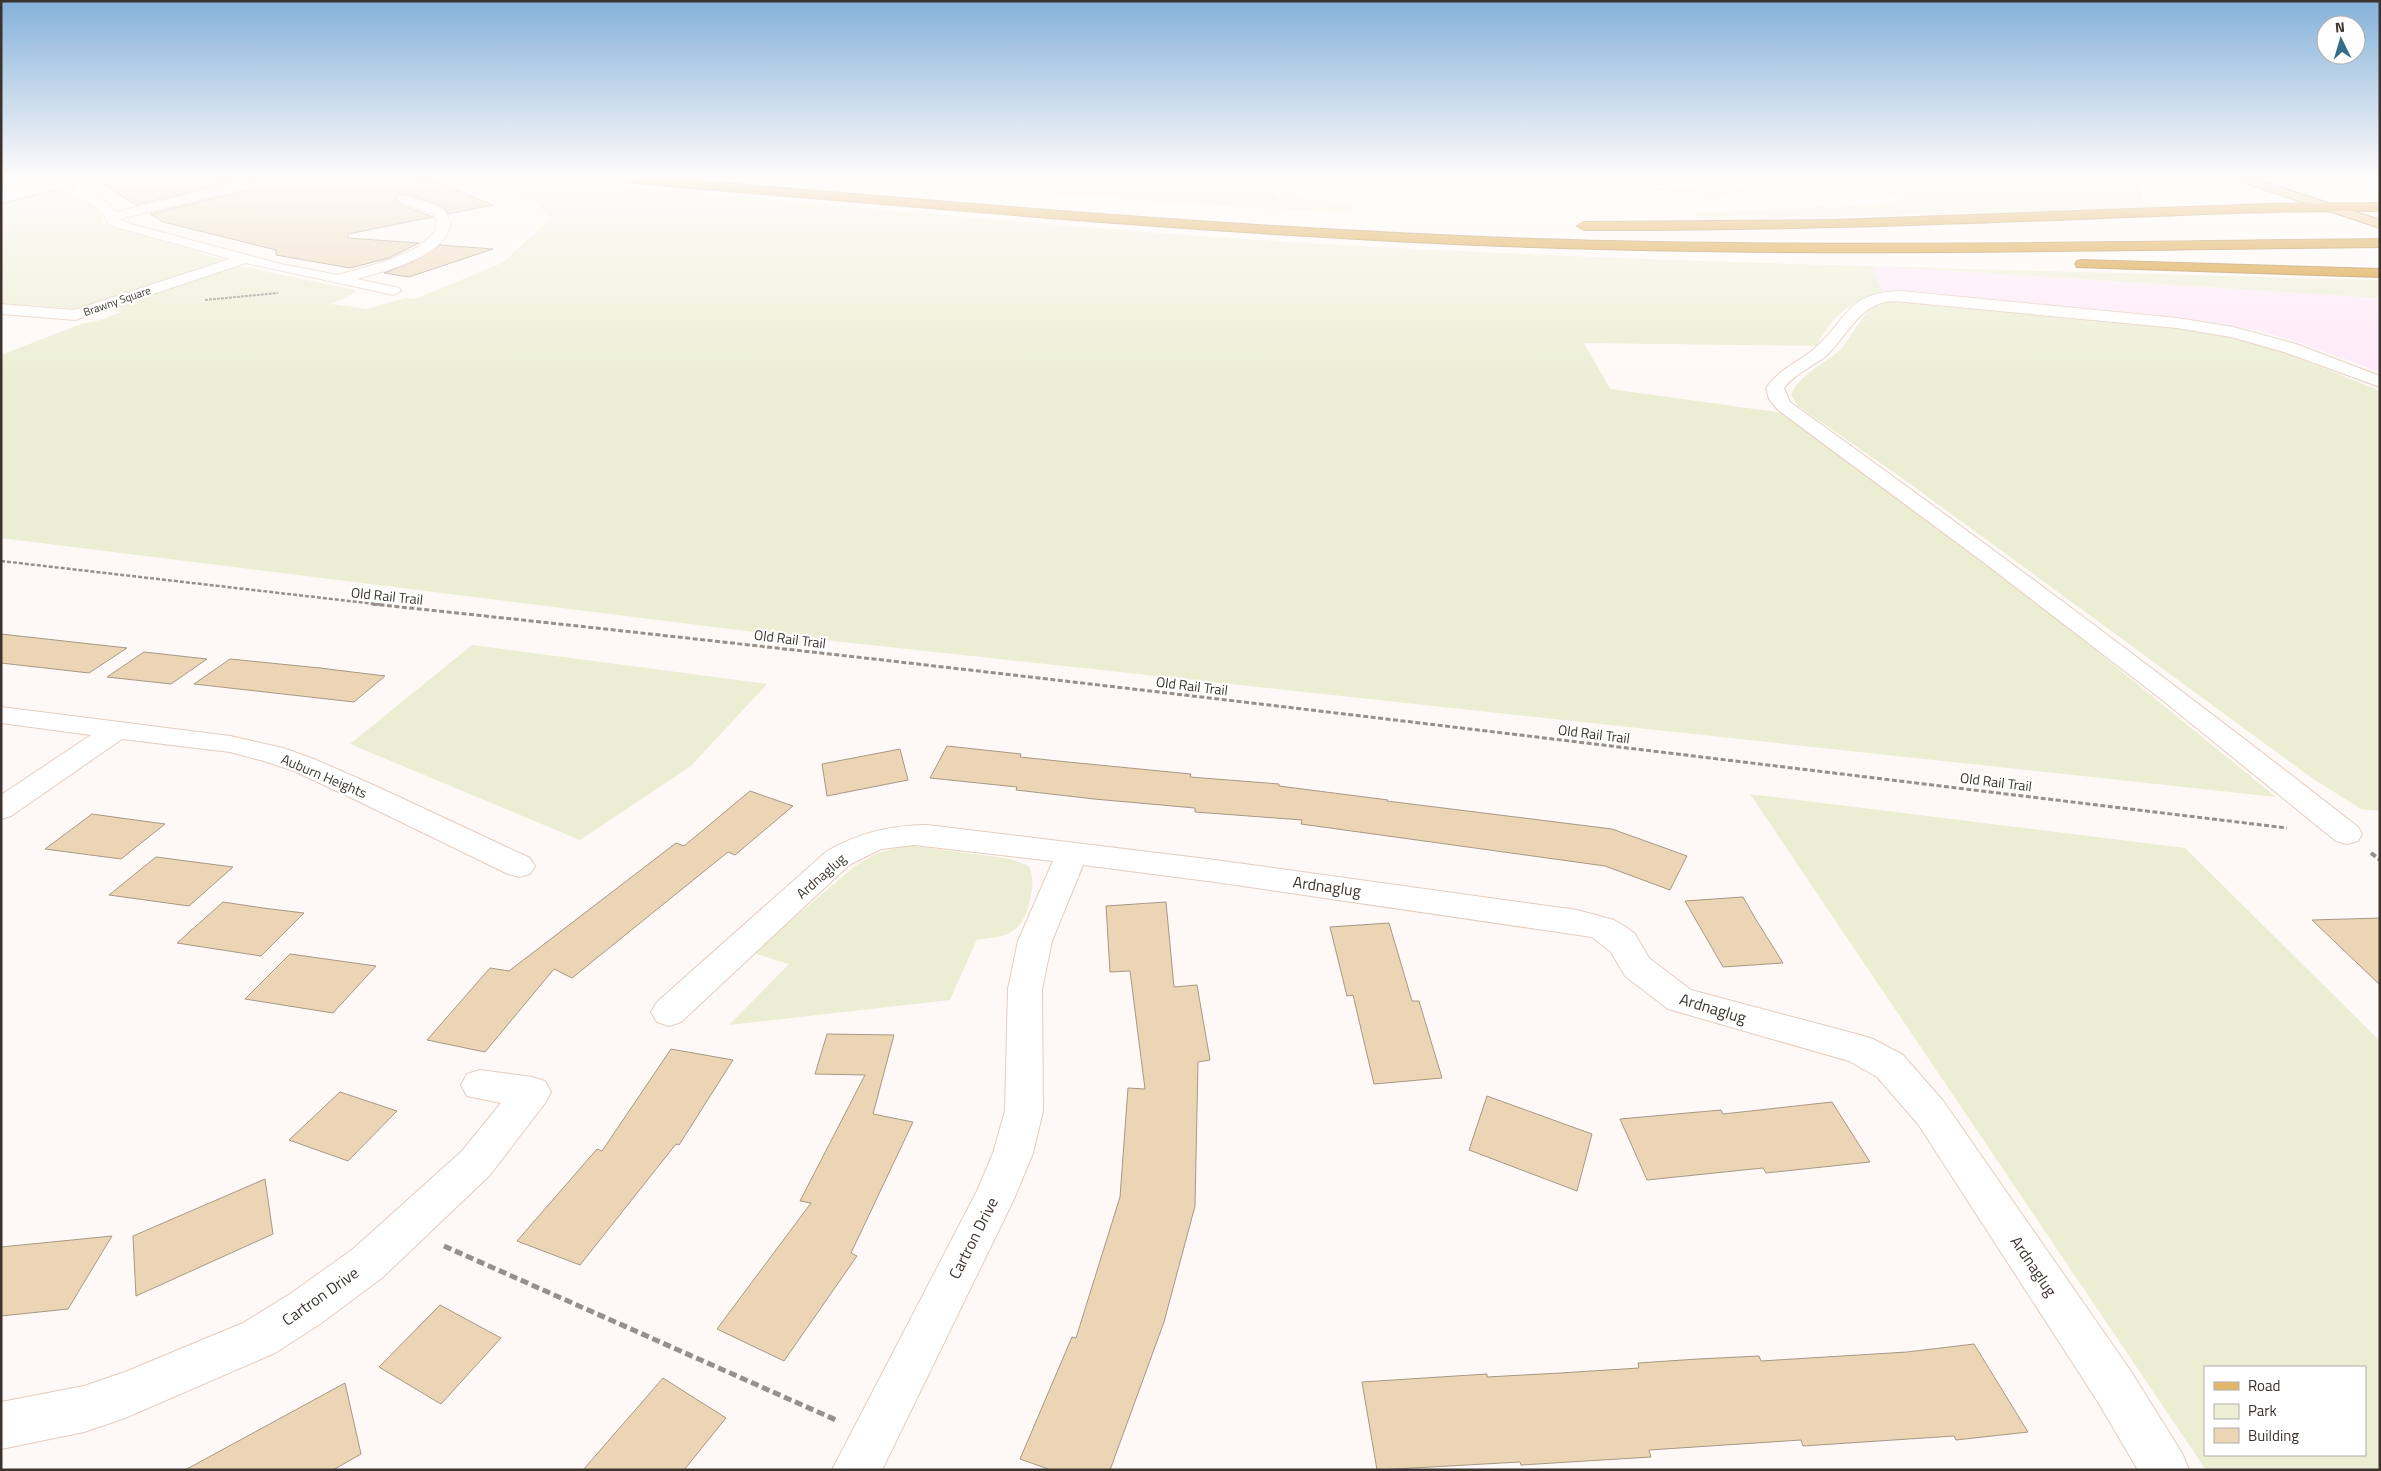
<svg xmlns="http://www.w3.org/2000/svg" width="2381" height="1471" viewBox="0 0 2381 1471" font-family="'Titillium Web',sans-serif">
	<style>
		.industrial { fill: #fee9f9 }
		.green { fill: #ebeed3; fill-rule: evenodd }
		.building { fill: #ebd5b5; stroke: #a79985 }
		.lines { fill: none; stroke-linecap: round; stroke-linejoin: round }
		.minor-casing { stroke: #e5cdbe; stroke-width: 2 }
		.major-casing { stroke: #9c6a15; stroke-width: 2 }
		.highway-casing { stroke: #9c6a15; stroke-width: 2 }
		.path-far5 { stroke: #978f8b; stroke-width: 1; stroke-dasharray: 2.5 1; stroke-linecap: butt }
		.path-far4 { stroke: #978f8b; stroke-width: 2; stroke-dasharray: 3 1; stroke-linecap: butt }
		.path-far3 { stroke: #978f8b; stroke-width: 2.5; stroke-dasharray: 4 2; stroke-linecap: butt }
		.path-far2 { stroke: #978f8b; stroke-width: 3; stroke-dasharray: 5 2.5; stroke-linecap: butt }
		.path-far1 { stroke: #978f8b; stroke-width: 4; stroke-dasharray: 6 3; stroke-linecap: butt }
		.path { stroke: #978f8b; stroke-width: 5; stroke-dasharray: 8 4; stroke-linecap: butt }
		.minor { fill: #fff; fill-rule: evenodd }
		.major { fill: #e2b76b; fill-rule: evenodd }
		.highway { fill: #cf8708; fill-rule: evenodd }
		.labels { text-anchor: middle; stroke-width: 4.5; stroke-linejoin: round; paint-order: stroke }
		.far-street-label { font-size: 11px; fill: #3d332e; stroke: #fff }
		.street-label { font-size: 14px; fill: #3d332e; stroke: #fff }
		.near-street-label { font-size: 16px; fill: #3d332e; stroke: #fff }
	</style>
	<rect width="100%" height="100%" fill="#fef9f6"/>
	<polygon class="industrial" points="1871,266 2380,298 2380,372 2292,340 2255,330 2178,320 1883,294"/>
	<g class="green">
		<path d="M 451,178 L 537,178 C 799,201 1060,228 1323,244 C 1675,264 2027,270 2380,280 L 2380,298 L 1872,266 L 1883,294 C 1845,303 1835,315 1816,346 L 1584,343 L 1610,389 L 1784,413 L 2061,622 L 2276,797 L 787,636 L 1,538 L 1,355 L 81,324 L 97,321 L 121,312 L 110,310 L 113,308 L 233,267 L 245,267 L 355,290 L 354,293 L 331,304 L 367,309 L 406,298 L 415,299 L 502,263 L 550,219 C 517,179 500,182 451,178 Z"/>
		<polygon points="848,178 1016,178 1075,184 1145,179 1281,186 1273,197 1352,202 1353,213 1203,205"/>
		<polygon points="1848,178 2140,178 2143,201 2172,208 1704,220 1695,217 1698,212 1810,208 1824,206 1830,208 1894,202 1901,198"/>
		<path d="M 60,187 C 68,189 90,205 99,210 L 103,223 L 224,260 L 78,309 L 1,303 L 1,202 Z"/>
		<path d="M 1905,300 L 2216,332 L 2282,351 L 2380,391 L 2380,811 L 2361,809 L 2312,778 L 1902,478 L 1798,406 L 1791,395 C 1800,373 1826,364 1842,348 C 1850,338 1865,311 1875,305 C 1884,300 1895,301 1905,300 Z"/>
		<polygon points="472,645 767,684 691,766 580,840 350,744"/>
		<path d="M 1750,794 L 2185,848 L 2380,1041 L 2380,1470 L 2206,1470 ZM 2205,1367 L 2365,1367 L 2365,1455 L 2205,1455 Z"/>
		<path d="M 906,845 L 1011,859 L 1029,866 C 1034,879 1033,886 1030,900 C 1023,932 1008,938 977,939 L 950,1000 L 729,1025 L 789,964 L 753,953 L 855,866 L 875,854 Z"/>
	</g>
	<g class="building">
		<polygon points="93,178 414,178 429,180 429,183 438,182 493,205 448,214 444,207 409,194 400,194 396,198 399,204 433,217 348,234 348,238 419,243 389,258 350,268 276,255 276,250 163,222 150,214 248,190 252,186 248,180 244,179 136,205"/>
		<polygon points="440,245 493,249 409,277 384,273 413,262"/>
		<polygon points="1,634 127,648 89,673 1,663"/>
		<polygon points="144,652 207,659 171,684 107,677"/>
		<polygon points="230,659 320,668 385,676 354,702 194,684"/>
		<polygon points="947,746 1021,754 1020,757 1068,762 1191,774 1190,777 1279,784 1279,786 1388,800 1387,801 1612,829 1687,856 1670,890 1605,866 1301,824 1302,820 1195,812 1195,808 1094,799 1016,790 1017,787 930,778"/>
		<polygon points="900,749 908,780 827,796 822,764"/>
		<polygon points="750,791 793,806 735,855 728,852 572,978 554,969 485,1052 427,1040 490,968 509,971 676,843 684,846"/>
		<polygon points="92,814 128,819 165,824 121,859 45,849"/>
		<polygon points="156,857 233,867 189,906 109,895"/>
		<polygon points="1743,897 1755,918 1783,963 1723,967 1685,901"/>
		<polygon points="223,902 263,908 304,913 261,956 177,943"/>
		<polygon points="1166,902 1174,987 1197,985 1210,1060 1198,1062 1195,1206 1164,1322 1110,1470 1051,1470 1020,1459 1072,1337 1076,1338 1120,1197 1128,1088 1145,1089 1130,971 1110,972 1106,906"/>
		<polygon points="2380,918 2380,985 2312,920"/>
		<polygon points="1389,923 1412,1001 1419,1001 1442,1078 1374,1084 1353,995 1347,996 1330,927"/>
		<polygon points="290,954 376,966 333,1013 245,999"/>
		<polygon points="827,1034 894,1035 873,1114 913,1122 851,1253 857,1256 784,1361 717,1329 811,1203 800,1201 865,1075 815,1074"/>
		<polygon points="671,1049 733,1060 679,1145 676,1144 580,1265 517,1241 597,1149 602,1151"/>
		<polygon points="340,1092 397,1111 348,1161 289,1140"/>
		<polygon points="1487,1096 1592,1134 1577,1191 1469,1150"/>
		<polygon points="1832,1102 1870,1162 1766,1173 1763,1168 1647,1180 1620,1119 1721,1110 1723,1114"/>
		<polygon points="265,1179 273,1234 136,1296 133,1236"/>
		<polygon points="112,1236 68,1309 1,1316 1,1247"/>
		<polygon points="440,1305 501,1338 441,1404 379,1367"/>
		<polygon points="1974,1344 2028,1432 1956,1440 1954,1436 1803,1446 1801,1440 1649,1450 1651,1457 1521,1465 1520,1462 1377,1470 1362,1382 1487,1374 1487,1377 1560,1373 1639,1368 1638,1363 1698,1359 1759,1356 1761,1361 1907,1352"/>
		<polygon points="663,1378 726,1418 684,1470 583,1470"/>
		<polygon points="345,1383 361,1454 333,1470 185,1470"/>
	</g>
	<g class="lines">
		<defs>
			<g id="minor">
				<path d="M 70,178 L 82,178 L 86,191 L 109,204 L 116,212 L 244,181 L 248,182 L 250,185 L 248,188 L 119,219 L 131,224 L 281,264 L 338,275 L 390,260 L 418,247 L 435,232 L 437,223 L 434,214 L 400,202 L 398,199 L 400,196 L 408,196 L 443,209 L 451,223 C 444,258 387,270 357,279 L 399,288 L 401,291 L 394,295 L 246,263 L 75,320 L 1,314 L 1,304 L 74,310 L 230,259 L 109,225 L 101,210 L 77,196 Z"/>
				<polygon points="1541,178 1603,178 1722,185 1747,183 1760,178 1777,178 1753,189 1722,193 1547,182"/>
				<path d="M 1901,291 L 2177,318 L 2233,327 L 2296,344 L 2380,376 L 2380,387 L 2284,352 L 2231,337 L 2177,328 L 1894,301 C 1860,302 1849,334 1827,355 C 1813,367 1795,373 1784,388 L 1790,402 C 1982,540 2171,681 2358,827 L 2362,834 L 2358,841 L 2347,844 L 2336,841 L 2161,699 L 1987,565 L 1778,410 L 1769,399 L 1766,388 C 1779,369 1797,363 1814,349 C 1848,319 1847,292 1901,291 Z"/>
				<polygon points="1,707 230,736 283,748 314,759 380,788 530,858 535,866 530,874 519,877 508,874 360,802 294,771 264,761 230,752 122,739 11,816 1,819 1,795 91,735 1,723"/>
				<path d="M 927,825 L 1215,860 L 1577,910 L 1614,920 L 1626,927 L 1635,934 L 1649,958 L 1691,990 L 1860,1035 L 1873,1039 L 1903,1055 L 1944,1102 L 2130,1370 L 2182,1453 L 2189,1470 L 2138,1470 L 2098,1402 L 1918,1124 L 1877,1077 L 1849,1061 L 1668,1009 L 1625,976 L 1611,952 L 1592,937 L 1215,882 L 1083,865 L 1052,941 L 1042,989 L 1043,1111 L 1033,1153 L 1014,1199 L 882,1470 L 832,1470 L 977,1191 L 993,1153 L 1005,1111 L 1008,989 L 1018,941 L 1053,861 L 914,845 L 881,849 L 849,865 L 681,1022 L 669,1026 L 657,1022 L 651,1012 L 657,1002 L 827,851 C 859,833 891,825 927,825 Z"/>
				<polygon points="480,1070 532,1077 545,1081 551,1092 545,1103 490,1175 383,1277 320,1324 275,1353 125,1418 84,1432 1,1449 1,1402 84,1386 125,1372 243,1323 290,1294 353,1249 462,1151 501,1103 467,1096 461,1085 467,1074"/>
			</g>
			<polygon id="major" points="2234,178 2252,178 2380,220 2380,228 2236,180"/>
			<g id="highway">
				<path d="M 619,178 L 666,178 C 955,203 1245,229 1535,239 C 1816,248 2098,242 2380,239 L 2380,247 C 2097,250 1815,257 1532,247 C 1229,236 927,208 625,182 Z"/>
				<path d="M 2380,203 L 2380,211 C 2280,210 2180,215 2080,219 C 1915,225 1749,231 1584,230 L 1577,226 L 1584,222 L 1834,220 L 2269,204 Z"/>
				<polygon points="2082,260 2380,269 2380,277 2077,267 2075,264 2077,261"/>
			</g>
		</defs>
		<use href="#minor" class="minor-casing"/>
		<use href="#major" class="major-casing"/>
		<use href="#highway" class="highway-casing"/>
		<polyline class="path-far5" points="1,204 54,190"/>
		<polyline class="path-far4" points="205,300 278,293"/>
		<polyline class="path-far3" points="1,561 384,605"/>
		<path class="path-far2" d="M 372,604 C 1011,671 1649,751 2287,828"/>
		<polyline class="path-far1" points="2371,853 2380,860"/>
		<polyline class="path" points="444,1246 836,1420"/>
		<use href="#minor" class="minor"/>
		<use href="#major" class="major"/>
		<use href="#highway" class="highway"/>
	</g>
	<linearGradient id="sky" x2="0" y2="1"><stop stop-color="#84b1da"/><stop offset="0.46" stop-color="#fffcfb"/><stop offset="1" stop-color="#fffcfb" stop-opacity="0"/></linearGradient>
	<rect width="2381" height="384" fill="url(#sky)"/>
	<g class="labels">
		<g class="far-street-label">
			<text transform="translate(117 301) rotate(-19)" y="4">Brawny Square</text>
		</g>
		<g class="street-label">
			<text transform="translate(387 596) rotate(6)" y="5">Old Rail Trail</text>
			<text transform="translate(790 639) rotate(7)" y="5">Old Rail Trail</text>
			<text transform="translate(1192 686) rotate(7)" y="5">Old Rail Trail</text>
			<text transform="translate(1594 734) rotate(7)" y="5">Old Rail Trail</text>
			<text transform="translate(324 776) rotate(23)" y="5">Auburn Heights</text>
			<text transform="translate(1996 782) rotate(7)" y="5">Old Rail Trail</text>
			<text transform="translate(821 876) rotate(-41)" y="5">Ardnaglug</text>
		</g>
		<g class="near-street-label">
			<text transform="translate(1327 886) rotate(8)" y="6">Ardnaglug</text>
			<text transform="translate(1713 1008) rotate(17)" y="6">Ardnaglug</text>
			<text transform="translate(973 1238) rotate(-63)" y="6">Cartron Drive</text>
			<text transform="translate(2034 1266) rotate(56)" y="6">Ardnaglug</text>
			<text transform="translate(320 1296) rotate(-35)" y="6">Cartron Drive</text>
		</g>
	</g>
	<rect width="2381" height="1471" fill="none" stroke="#3d332e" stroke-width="5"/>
	<rect x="2204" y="1366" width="162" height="90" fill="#ffffff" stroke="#b1adab"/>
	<rect x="2214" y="1382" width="25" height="8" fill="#e2b76b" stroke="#b1adab"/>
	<text x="2248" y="1391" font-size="15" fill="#3d332e">Road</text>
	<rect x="2214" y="1404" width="25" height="15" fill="#ebeed3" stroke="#b1adab"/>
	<text x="2248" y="1416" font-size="15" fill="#3d332e">Park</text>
	<rect x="2214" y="1428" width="25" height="15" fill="#ebd5b5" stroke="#b1adab"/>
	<text x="2248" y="1441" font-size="15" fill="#3d332e">Building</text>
	<g transform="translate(2341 40) rotate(355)"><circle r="24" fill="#ffffff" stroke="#b1adab"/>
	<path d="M0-4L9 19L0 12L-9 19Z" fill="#356d87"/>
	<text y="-8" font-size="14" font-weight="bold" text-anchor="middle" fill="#3d332e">N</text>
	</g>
</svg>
